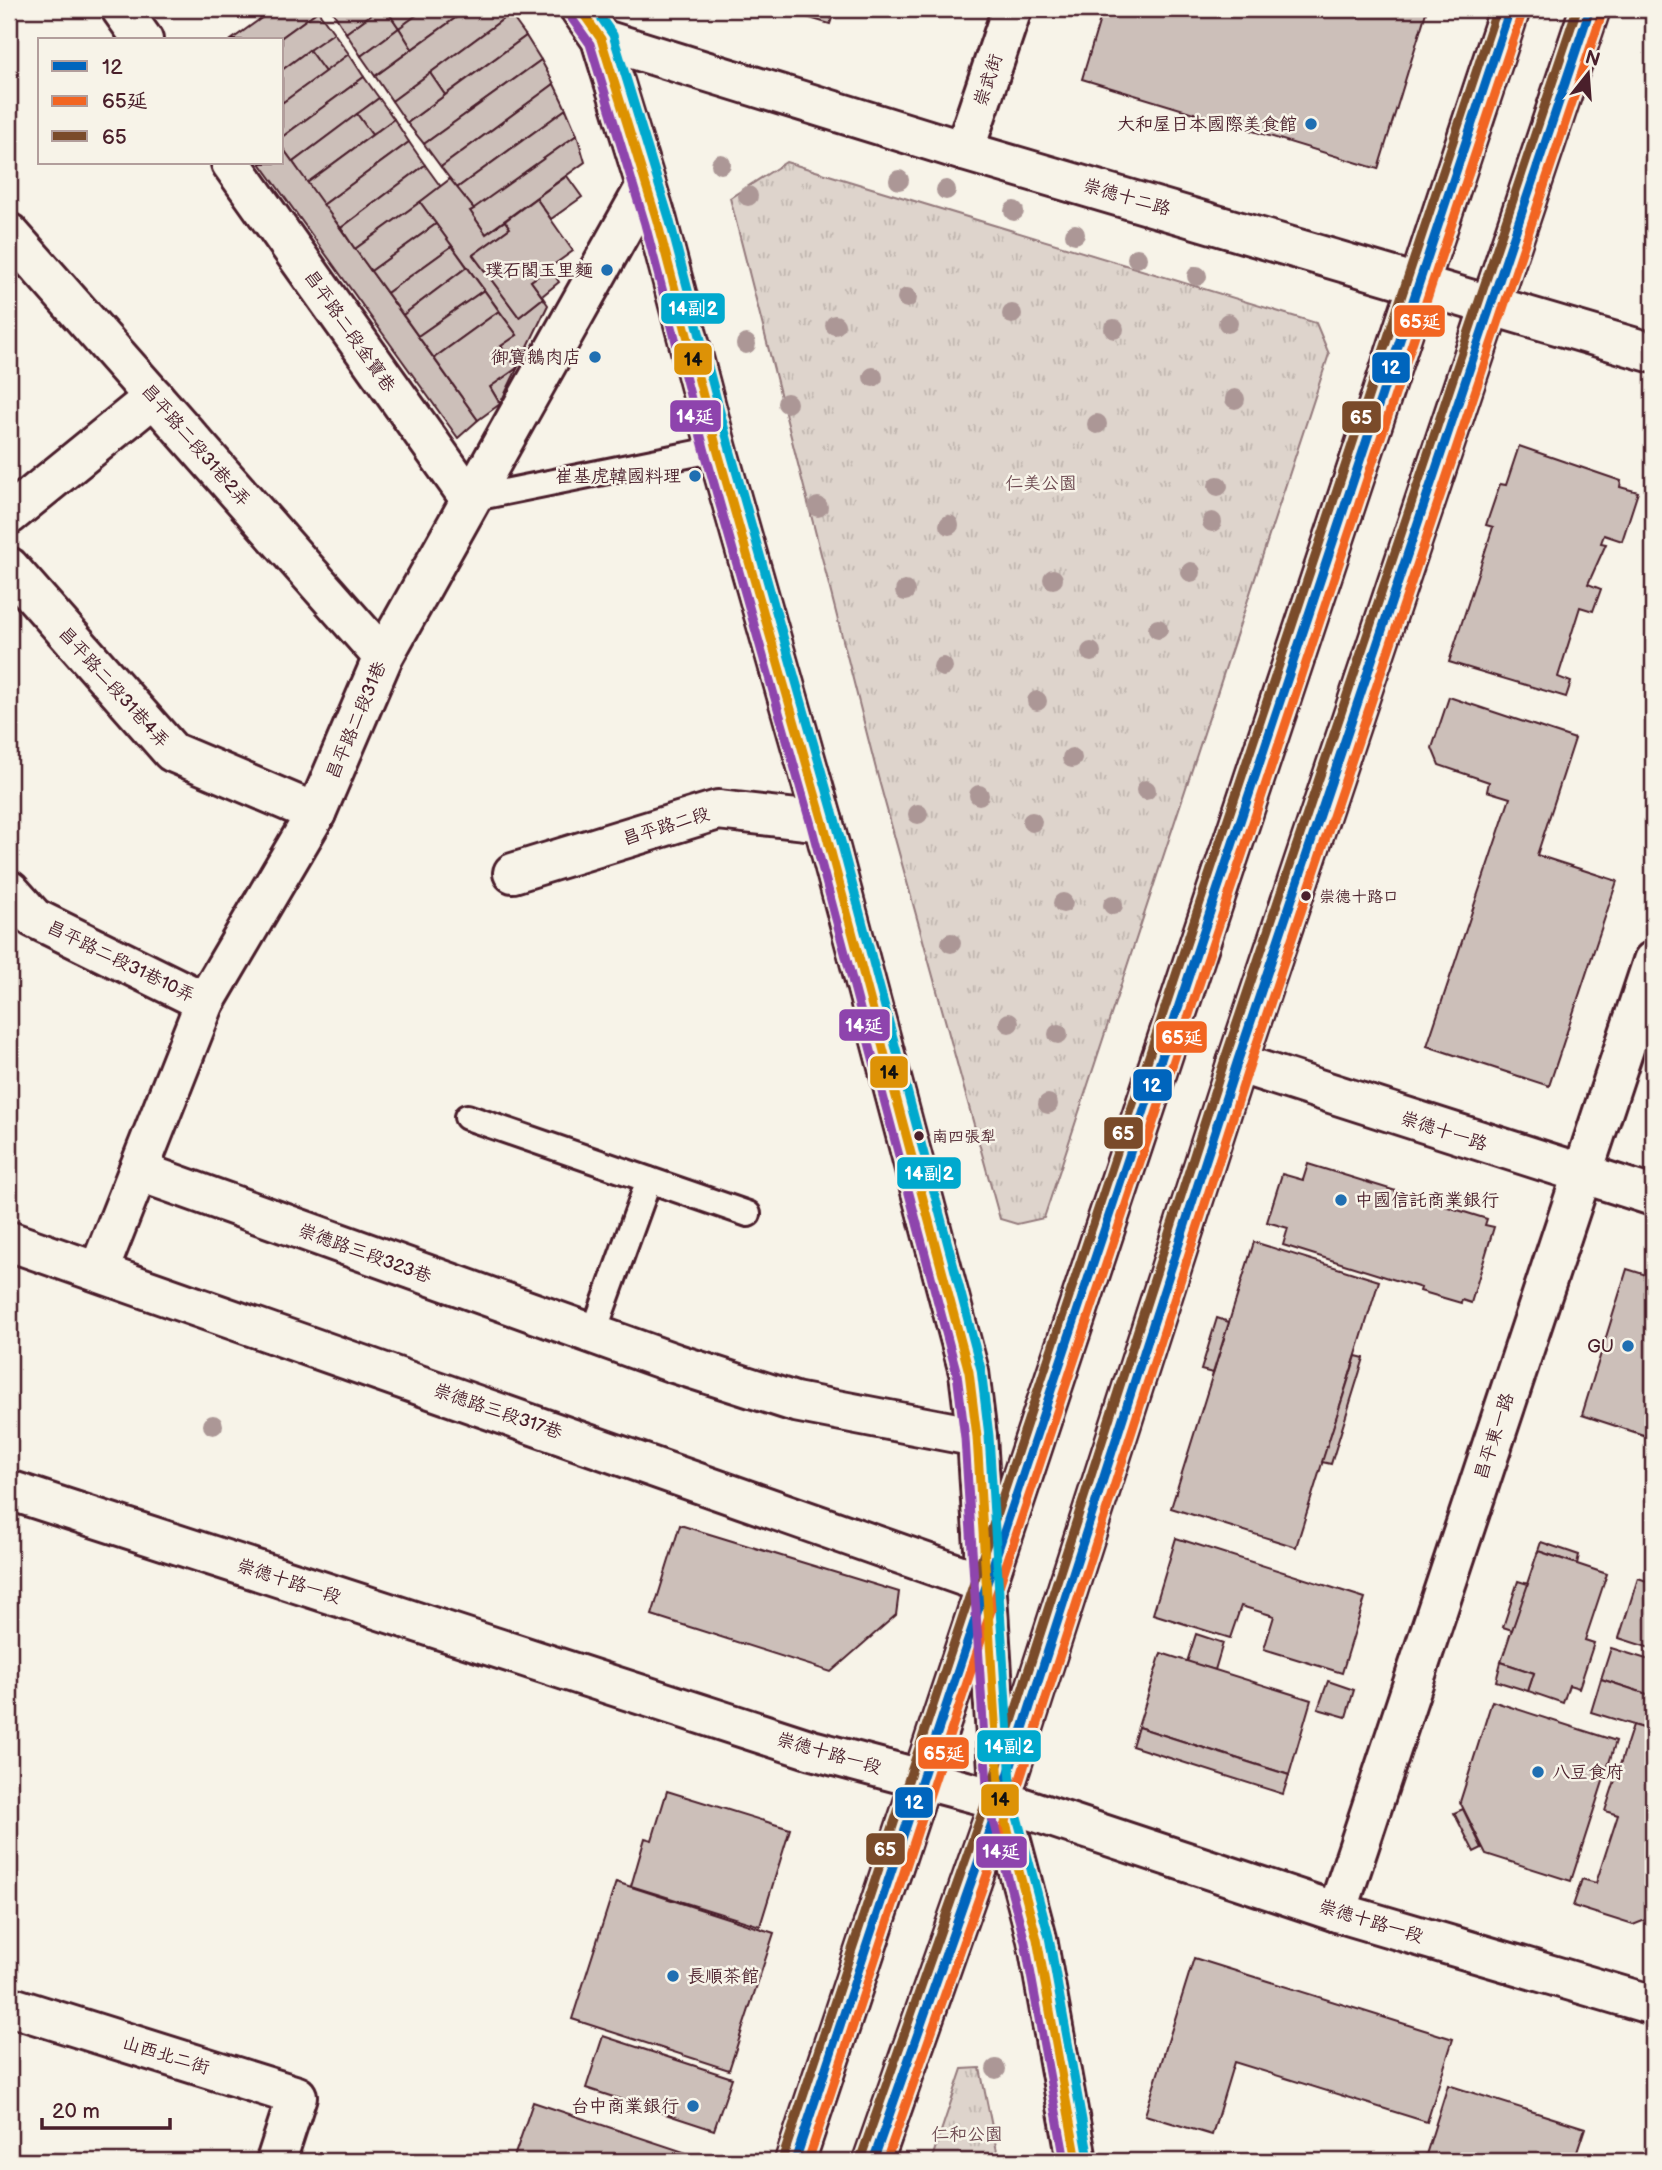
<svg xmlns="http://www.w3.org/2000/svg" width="1662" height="2170" viewBox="0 0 1662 2170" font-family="'Balsamiq Sans','LXGW WenKai TC',sans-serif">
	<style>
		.park { fill: url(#park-tufts); stroke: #947a7c; stroke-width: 2 }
		.building { fill: #ccbfb9; stroke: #4a1f2b; stroke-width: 2 }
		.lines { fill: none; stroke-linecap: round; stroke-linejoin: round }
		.service-casing { stroke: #4a1f2b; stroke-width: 30 }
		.minor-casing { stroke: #4a1f2b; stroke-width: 44 }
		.tertiary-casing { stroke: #4a1f2b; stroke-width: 44 }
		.secondary-casing { stroke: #4a1f2b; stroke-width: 44 }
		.service { stroke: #f7f3e8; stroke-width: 24 }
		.minor { stroke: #f7f3e8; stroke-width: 38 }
		.tertiary { stroke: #f7f3e8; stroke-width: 38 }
		.secondary { stroke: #f7f3e8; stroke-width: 38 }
		.bus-1-casing { stroke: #f7f3e8; stroke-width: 14 }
		.bus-2-casing { stroke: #f7f3e8; stroke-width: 14 }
		.bus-3-casing { stroke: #f7f3e8; stroke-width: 14 }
		.bus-4-casing { stroke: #f7f3e8; stroke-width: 14 }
		.bus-5-casing { stroke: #f7f3e8; stroke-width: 14 }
		.bus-6-casing { stroke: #f7f3e8; stroke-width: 14 }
		.bus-1 { stroke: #0065bd; stroke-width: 9 }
		.bus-2 { stroke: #f26522; stroke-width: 9 }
		.bus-3 { stroke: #7a4b2a; stroke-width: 9 }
		.bus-4 { stroke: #dd9206; stroke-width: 9 }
		.bus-5 { stroke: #8e44ad; stroke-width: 9 }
		.bus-6 { stroke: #00a9ce; stroke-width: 9 }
		.tree { fill: #ac9796 }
		.poi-dot { fill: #1f6fb2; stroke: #f7f3e8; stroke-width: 2.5 }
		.bus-dot { fill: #4a1f2b; stroke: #f7f3e8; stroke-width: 2.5 }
		.labels { text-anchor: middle; stroke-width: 5; stroke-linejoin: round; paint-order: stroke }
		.bus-label { font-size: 16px; fill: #4a1f2b; stroke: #f7f3e8; text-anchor: start }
		.street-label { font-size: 18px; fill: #4a1f2b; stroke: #f7f3e8 }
		.poi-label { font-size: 18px; fill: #4a1f2b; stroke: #f7f3e8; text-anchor: end }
		.park-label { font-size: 18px; fill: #6f4c53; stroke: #f7f3e8 }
		.line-badge { stroke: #f7f3e8; stroke-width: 2.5 }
		.badge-label { font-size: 19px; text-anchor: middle; font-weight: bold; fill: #fff }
		.pale-badge-label { font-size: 19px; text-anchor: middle; font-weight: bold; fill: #111 }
	</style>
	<defs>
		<pattern id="park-tufts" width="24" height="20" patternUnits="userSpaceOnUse" patternTransform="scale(1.75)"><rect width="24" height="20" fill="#ded4cc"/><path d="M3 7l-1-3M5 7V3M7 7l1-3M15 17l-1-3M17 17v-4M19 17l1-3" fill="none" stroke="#c0b6af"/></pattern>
	</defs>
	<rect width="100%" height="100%" fill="#f7f3e8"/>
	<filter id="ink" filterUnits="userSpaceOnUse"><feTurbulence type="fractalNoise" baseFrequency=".0143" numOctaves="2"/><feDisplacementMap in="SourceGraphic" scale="14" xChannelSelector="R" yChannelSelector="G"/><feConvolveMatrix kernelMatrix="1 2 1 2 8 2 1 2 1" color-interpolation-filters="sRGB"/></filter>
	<g filter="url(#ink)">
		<g class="park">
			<polygon points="786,162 1316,323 1329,354 1044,1218 1017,1224 1000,1219 878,777 730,198"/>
			<polygon points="980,2068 999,2161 931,2161 962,2069"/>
		</g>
		<g class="building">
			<polygon points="274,9 318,11 278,40 231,40"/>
			<polygon points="331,9 379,9 346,33"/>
			<polygon points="379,9 386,9 399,28 361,56 346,33"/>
			<polygon points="386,9 425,9 399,28"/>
			<polygon points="425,9 468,9 412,49 399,28"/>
			<polygon points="468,9 506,9 510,14 392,101 375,76"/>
			<polygon points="782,9 805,9 803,16"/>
			<polygon points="805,9 835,9 830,24 803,16"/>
			<polygon points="1103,9 1427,9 1378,169 1082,79"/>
			<polygon points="318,11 334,33 282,70 282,40 278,40"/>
			<polygon points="510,14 526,36 445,95 430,73"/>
			<polygon points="399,28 412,49 375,76 361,56"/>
			<polygon points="334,33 349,54 325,72 309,50"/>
			<polygon points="526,36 541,60 424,144 407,123"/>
			<polygon points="309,50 325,72 282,103 282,70"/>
			<polygon points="349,54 364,77 282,137 282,103"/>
			<polygon points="541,60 554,84 441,167 424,144"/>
			<polygon points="430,73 445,95 407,123 392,101"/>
			<polygon points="364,77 379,98 293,162 282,147 282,137"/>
			<polygon points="554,84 566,109 457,188 441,167"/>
			<polygon points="379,98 394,119 372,135 357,114"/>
			<polygon points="566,109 577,135 474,209 457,188"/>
			<polygon points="357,114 372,135 307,183 293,162"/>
			<polygon points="394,119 409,142 323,205 307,183"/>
			<polygon points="577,135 585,162 486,234 470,211"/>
			<polygon points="409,142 425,165 341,228 323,205"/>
			<polygon points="282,147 478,420 458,438 260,163 282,163"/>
			<polygon points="425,165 441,187 355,249 341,228"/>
			<polygon points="567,176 582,197 551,219 536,198"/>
			<polygon points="450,179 474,209 470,211 486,234 505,221 510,228 473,255 519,317 543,298 548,305 500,404 490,387 517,368 501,346 517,335 420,202"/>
			<polygon points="536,198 573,251 531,281 543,298 519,317 473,255 510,228 505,221"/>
			<polygon points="420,202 436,224 371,271 355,249"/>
			<polygon points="436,224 452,246 387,293 371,271"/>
			<polygon points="452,246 467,267 403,315 387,293"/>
			<polygon points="467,267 484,290 418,336 403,315"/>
			<polygon points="550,268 559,282 542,296 531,281"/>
			<polygon points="484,290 499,311 434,358 418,336"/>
			<polygon points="499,311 517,335 501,346 517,368 490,387 500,404 478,420 434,358"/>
			<polygon points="1519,446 1621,481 1620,487 1638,492 1622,541 1604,535 1601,543 1606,544 1588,584 1601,589 1593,611 1580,607 1558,677 1571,682 1566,697 1449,662 1493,527 1486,525 1500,484 1506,485"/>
			<polygon points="1449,697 1575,739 1537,855 1617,881 1549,1086 1427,1046 1510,798 1487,791 1489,782 1439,765 1432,748"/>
			<polygon points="1308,1164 1487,1219 1485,1225 1494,1227 1471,1303 1462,1300 1461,1303 1420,1291 1421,1288 1283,1245 1288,1228 1267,1222 1282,1174 1303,1180"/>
			<polygon points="1254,1242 1379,1281 1296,1547 1171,1508"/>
			<polygon points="1627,1269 1653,1277 1653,1438 1582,1415"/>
			<polygon points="1217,1318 1229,1322 1213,1373 1201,1370"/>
			<polygon points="1356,1356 1364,1358 1331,1464 1322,1462"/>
			<polygon points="680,1525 899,1592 896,1615 831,1672 652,1615"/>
			<polygon points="1176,1538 1365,1598 1342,1673 1264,1649 1274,1616 1241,1606 1230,1638 1153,1614"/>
			<polygon points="1541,1542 1579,1555 1577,1564 1538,1551"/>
			<polygon points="1538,1551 1607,1574 1585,1640 1594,1643 1579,1688 1569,1685 1563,1703 1528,1691 1534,1673 1501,1662"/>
			<polygon points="1638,1578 1653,1583 1653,1649 1619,1638"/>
			<polygon points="1518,1581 1528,1584 1512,1630 1503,1627"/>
			<polygon points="1196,1634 1223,1643 1215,1670 1187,1662"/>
			<polygon points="1611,1648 1653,1661 1653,1696 1601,1679"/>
			<polygon points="1161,1653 1311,1700 1289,1775 1138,1727"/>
			<polygon points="1501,1662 1534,1673 1528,1691 1496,1681"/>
			<polygon points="1601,1679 1653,1696 1653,1731 1591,1712"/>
			<polygon points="1328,1681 1354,1690 1346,1717 1318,1709"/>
			<polygon points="1492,1701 1616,1741 1571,1881 1486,1854 1460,1802"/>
			<polygon points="1633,1725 1653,1731 1653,1917 1633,1925 1573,1906 1582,1879 1596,1883 1618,1815 1605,1811"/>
			<polygon points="1138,1727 1289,1775 1283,1794 1132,1746"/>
			<polygon points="667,1791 790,1829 760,1926 631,1886 645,1838 652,1840"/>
			<polygon points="1463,1809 1482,1848 1474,1852 1454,1813"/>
			<polygon points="616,1882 774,1933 729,2070 572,2019"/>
			<polygon points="1194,1958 1453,2039 1427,2122 1234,2062 1212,2135 1145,2115"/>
			<polygon points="603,2036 732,2078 714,2130 586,2088"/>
			<polygon points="1448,2085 1585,2128 1574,2161 1424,2161"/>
			<polygon points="533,2102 705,2159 704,2161 513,2160"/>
		</g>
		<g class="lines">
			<defs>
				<g id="service">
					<polyline points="470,499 717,449"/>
					<polyline points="467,1117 748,1214"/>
					<polyline points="593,1334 649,1180"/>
				</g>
				<g id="minor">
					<polyline points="121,9 143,40"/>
					<polyline points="601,39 964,151 1653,353"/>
					<polyline points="964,151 1012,9"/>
					<polyline points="231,163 470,499"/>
					<polyline points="9,233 383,657"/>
					<polyline points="9,515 154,397"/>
					<polyline points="9,567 172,752 316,813"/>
					<polyline points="513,873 718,810 823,822"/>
					<polyline points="9,890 34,918 205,1002"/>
					<polyline points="1237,1063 1653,1196"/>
					<polyline points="138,1171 674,1363 795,1402 977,1437"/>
					<polyline points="9,1241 986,1584"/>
					<polyline points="99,1270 205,1002 316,813 383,657 646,186"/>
					<polyline points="9,1490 812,1750 1000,1800 1337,1912 1653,2005"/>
					<polyline points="1337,1912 1653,961"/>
					<polyline points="9,2006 297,2096 276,2161"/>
				</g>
				<polyline id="tertiary" points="580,9 601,39 657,221 717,449 823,822 969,1372 977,1437 1000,1800 1037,1939 1077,2161"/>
				<g id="secondary">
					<polyline points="795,2161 1510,9"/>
					<polyline points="873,2161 1000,1800 1237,1063 1590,9"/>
				</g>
			</defs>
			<use href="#service" class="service-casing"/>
			<use href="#minor" class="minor-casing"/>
			<use href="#tertiary" class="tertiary-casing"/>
			<use href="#secondary" class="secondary-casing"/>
			<use href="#service" class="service"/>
			<use href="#minor" class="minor"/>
			<use href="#tertiary" class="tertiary"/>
			<use href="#secondary" class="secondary"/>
			<defs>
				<g id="bus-1">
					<polyline points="795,2161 1510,9"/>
					<polyline points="873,2161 1000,1800 1237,1063 1590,9"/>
				</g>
				<g id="bus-2">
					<polyline points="808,2161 1522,13"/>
					<polyline points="886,2161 1012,1804 1249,1067 1602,13"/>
				</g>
				<g id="bus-3">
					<polyline points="783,2157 1497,9"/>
					<polyline points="861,2157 988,1796 1225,1059 1577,9"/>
				</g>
				<polyline id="bus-4" points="580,9 601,39 657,221 717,449 823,822 969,1372 977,1437 1000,1800 1037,1939 1077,2161"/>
				<polyline id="bus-5" points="570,16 590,44 645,224 705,452 811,825 957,1374 965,1438 988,1802 1025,1942 1065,2161"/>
				<polyline id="bus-6" points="595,9 613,35 669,218 729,446 835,819 981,1369 989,1436 1012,1798 1049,1937 1089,2159"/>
			</defs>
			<use href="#bus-1" class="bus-1-casing"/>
			<use href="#bus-2" class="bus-2-casing"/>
			<use href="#bus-3" class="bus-3-casing"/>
			<use href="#bus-4" class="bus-4-casing"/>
			<use href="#bus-5" class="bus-5-casing"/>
			<use href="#bus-6" class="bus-6-casing"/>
			<use href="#bus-1" class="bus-1"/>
			<use href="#bus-2" class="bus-2"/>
			<use href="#bus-3" class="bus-3"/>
			<use href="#bus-4" class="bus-4"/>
			<use href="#bus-5" class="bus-5"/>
			<use href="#bus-6" class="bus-6"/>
		</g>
		<g class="tree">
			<circle cx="721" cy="164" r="10"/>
			<circle cx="899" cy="180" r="10"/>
			<circle cx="946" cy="190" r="10"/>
			<circle cx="748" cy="196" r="10"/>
			<circle cx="1014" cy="211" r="10"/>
			<circle cx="1075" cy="234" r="10"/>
			<circle cx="1137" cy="258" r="10"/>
			<circle cx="1197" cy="276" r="10"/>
			<circle cx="907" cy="298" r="10"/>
			<circle cx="1012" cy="314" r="10"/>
			<circle cx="1228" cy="323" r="10"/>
			<circle cx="835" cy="325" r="10"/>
			<circle cx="1114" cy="329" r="10"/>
			<circle cx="746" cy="344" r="10"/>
			<circle cx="873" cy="377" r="10"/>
			<circle cx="1235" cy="399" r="10"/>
			<circle cx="787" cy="403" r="10"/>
			<circle cx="1097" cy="424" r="10"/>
			<circle cx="1218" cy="486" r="10"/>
			<circle cx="818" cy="507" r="10"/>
			<circle cx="1212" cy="522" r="10"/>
			<circle cx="949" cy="525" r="10"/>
			<circle cx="1191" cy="572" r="10"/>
			<circle cx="1053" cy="579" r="10"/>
			<circle cx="905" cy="591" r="10"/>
			<circle cx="1158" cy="629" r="10"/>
			<circle cx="1091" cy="652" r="10"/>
			<circle cx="943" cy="667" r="10"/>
			<circle cx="1037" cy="701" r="10"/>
			<circle cx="1072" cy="758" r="10"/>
			<circle cx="1146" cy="790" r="10"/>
			<circle cx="979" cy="795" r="10"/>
			<circle cx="918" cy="814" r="10"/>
			<circle cx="1032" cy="822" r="10"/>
			<circle cx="1063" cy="903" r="10"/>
			<circle cx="1113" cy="905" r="10"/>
			<circle cx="951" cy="943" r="10"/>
			<circle cx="1009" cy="1023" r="10"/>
			<circle cx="1058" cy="1034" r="10"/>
			<circle cx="1048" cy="1104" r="10"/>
			<circle cx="213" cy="1425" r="10"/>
			<circle cx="996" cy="2069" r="10"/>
		</g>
	</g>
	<g class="poi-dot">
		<circle cx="1311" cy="124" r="7"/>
		<circle cx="607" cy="270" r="7"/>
		<circle cx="595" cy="357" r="7"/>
		<circle cx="695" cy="476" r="7"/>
		<circle cx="1341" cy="1200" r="7"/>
		<circle cx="1628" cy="1346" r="7"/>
		<circle cx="1538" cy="1772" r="7"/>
		<circle cx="673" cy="1976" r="7"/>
		<circle cx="693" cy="2106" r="7"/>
	</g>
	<g class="bus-dot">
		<circle cx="1306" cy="896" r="6"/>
		<circle cx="919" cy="1136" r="6"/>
	</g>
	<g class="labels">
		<g class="bus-label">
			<text x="1319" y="902">崇德十路口</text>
			<text x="932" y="1142">南四張犁</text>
		</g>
		<g class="street-label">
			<text transform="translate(988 80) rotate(-72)" y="6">崇武街</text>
			<text transform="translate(1127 197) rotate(16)" y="6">崇德十二路</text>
			<text transform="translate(350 331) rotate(55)" y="6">昌平路二段金寶巷</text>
			<text transform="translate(196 445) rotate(49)" y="6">昌平路二段31巷2弄</text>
			<text transform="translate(114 687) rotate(48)" y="6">昌平路二段31巷4弄</text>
			<text transform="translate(356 720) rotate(-67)" y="6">昌平路二段31巷</text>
			<text transform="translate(666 826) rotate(-17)" y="6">昌平路二段</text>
			<text transform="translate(121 961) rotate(26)" y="6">昌平路二段31巷10弄</text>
			<text transform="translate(1444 1131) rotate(18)" y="6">崇德十一路</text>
			<text transform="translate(365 1253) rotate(20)" y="6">崇德路三段323巷</text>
			<text transform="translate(498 1411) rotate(19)" y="6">崇德路三段317巷</text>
			<text transform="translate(1494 1436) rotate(-72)" y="6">昌平東一路</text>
			<text transform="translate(289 1581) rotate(18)" y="6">崇德十路一段</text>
			<text transform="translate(829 1753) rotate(16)" y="6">崇德十路一段</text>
			<text transform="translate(1371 1921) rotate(17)" y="6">崇德十路一段</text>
			<text transform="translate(166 2055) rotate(17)" y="6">山西北二街</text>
		</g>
		<g class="poi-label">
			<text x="1297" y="130">大和屋日本國際美食館</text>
			<text x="593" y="276">璞石閣玉里麵</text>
			<text x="581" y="363">御寶鵝肉店</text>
			<text x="681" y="482">崔基虎韓國料理</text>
			<text x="1355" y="1206" text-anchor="start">中國信託商業銀行</text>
			<text x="1614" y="1352">GU</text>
			<text x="1552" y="1778" text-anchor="start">八豆食府</text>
			<text x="687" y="1982" text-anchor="start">長順茶館</text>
			<text x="679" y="2112">台中商業銀行</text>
		</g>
		<g class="park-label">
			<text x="1041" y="489">仁美公園</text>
			<text x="967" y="2140">仁和公園</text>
		</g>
	</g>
	<g class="line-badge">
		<rect x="660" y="292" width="66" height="33" rx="7" fill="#00a9ce"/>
		<rect x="1393" y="304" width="53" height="34" rx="7" fill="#f26522"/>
		<rect x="673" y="342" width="40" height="34" rx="7" fill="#dd9206"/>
		<rect x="1371" y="351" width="40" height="33" rx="7" fill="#0065bd"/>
		<rect x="669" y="399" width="53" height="34" rx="7" fill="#8e44ad"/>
		<rect x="1341" y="400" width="41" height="34" rx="7" fill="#7a4b2a"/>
		<rect x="838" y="1008" width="53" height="34" rx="7" fill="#8e44ad"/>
		<rect x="1155" y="1020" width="53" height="34" rx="7" fill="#f26522"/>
		<rect x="869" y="1055" width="40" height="34" rx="7" fill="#dd9206"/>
		<rect x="1132" y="1068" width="41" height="34" rx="7" fill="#0065bd"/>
		<rect x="1103" y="1116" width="41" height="34" rx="7" fill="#7a4b2a"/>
		<rect x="896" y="1156" width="66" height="34" rx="7" fill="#00a9ce"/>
		<rect x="976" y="1729" width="66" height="34" rx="7" fill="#00a9ce"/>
		<rect x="917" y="1736" width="53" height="34" rx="7" fill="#f26522"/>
		<rect x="980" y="1783" width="40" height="34" rx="7" fill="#dd9206"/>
		<rect x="894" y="1786" width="40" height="33" rx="7" fill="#0065bd"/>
		<rect x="865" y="1832" width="41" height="34" rx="7" fill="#7a4b2a"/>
		<rect x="975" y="1835" width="53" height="34" rx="7" fill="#8e44ad"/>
	</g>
	<g class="badge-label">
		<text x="693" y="315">14副2</text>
		<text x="1420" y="328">65延</text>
		<text x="1391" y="374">12</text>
		<text x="695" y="423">14延</text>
		<text x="1361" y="424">65</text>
		<text x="864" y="1032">14延</text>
		<text x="1182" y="1044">65延</text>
		<text x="1152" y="1092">12</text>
		<text x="1123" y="1140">65</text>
		<text x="929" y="1180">14副2</text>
		<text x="1009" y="1753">14副2</text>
		<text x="944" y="1760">65延</text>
		<text x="914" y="1809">12</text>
		<text x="885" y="1856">65</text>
		<text x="1001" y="1858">14延</text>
	</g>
	<g class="pale-badge-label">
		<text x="693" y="366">14</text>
		<text x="889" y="1079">14</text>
		<text x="1000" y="1806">14</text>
	</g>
	<rect width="1662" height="2170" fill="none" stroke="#f7f3e8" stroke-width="35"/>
	<rect x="18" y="18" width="1627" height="2135" fill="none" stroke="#4a1f2b" stroke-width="2.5" filter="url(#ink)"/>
	<rect x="38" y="38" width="245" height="126" fill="#f7f3e8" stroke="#b29e9c" stroke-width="2"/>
	<rect x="52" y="61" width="35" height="10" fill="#0065bd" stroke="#b29e9c" stroke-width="2"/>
	<text x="102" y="74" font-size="21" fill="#4a1f2b">12</text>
	<rect x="52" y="96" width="35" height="10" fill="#f26522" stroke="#b29e9c" stroke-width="2"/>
	<text x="102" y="108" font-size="21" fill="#4a1f2b">65延</text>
	<rect x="52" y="131" width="35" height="10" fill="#7a4b2a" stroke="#b29e9c" stroke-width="2"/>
	<text x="102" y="144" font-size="21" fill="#4a1f2b">65</text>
	<g transform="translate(1588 74) rotate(17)" stroke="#f7f3e8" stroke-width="5" paint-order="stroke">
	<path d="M0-5L12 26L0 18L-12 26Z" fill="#4a1f2b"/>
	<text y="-10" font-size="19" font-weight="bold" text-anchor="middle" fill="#4a1f2b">N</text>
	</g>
	<path d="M42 2118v10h128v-10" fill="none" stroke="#4a1f2b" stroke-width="3.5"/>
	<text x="52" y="2118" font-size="21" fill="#4a1f2b" stroke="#f7f3e8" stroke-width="5" paint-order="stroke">20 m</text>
</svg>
